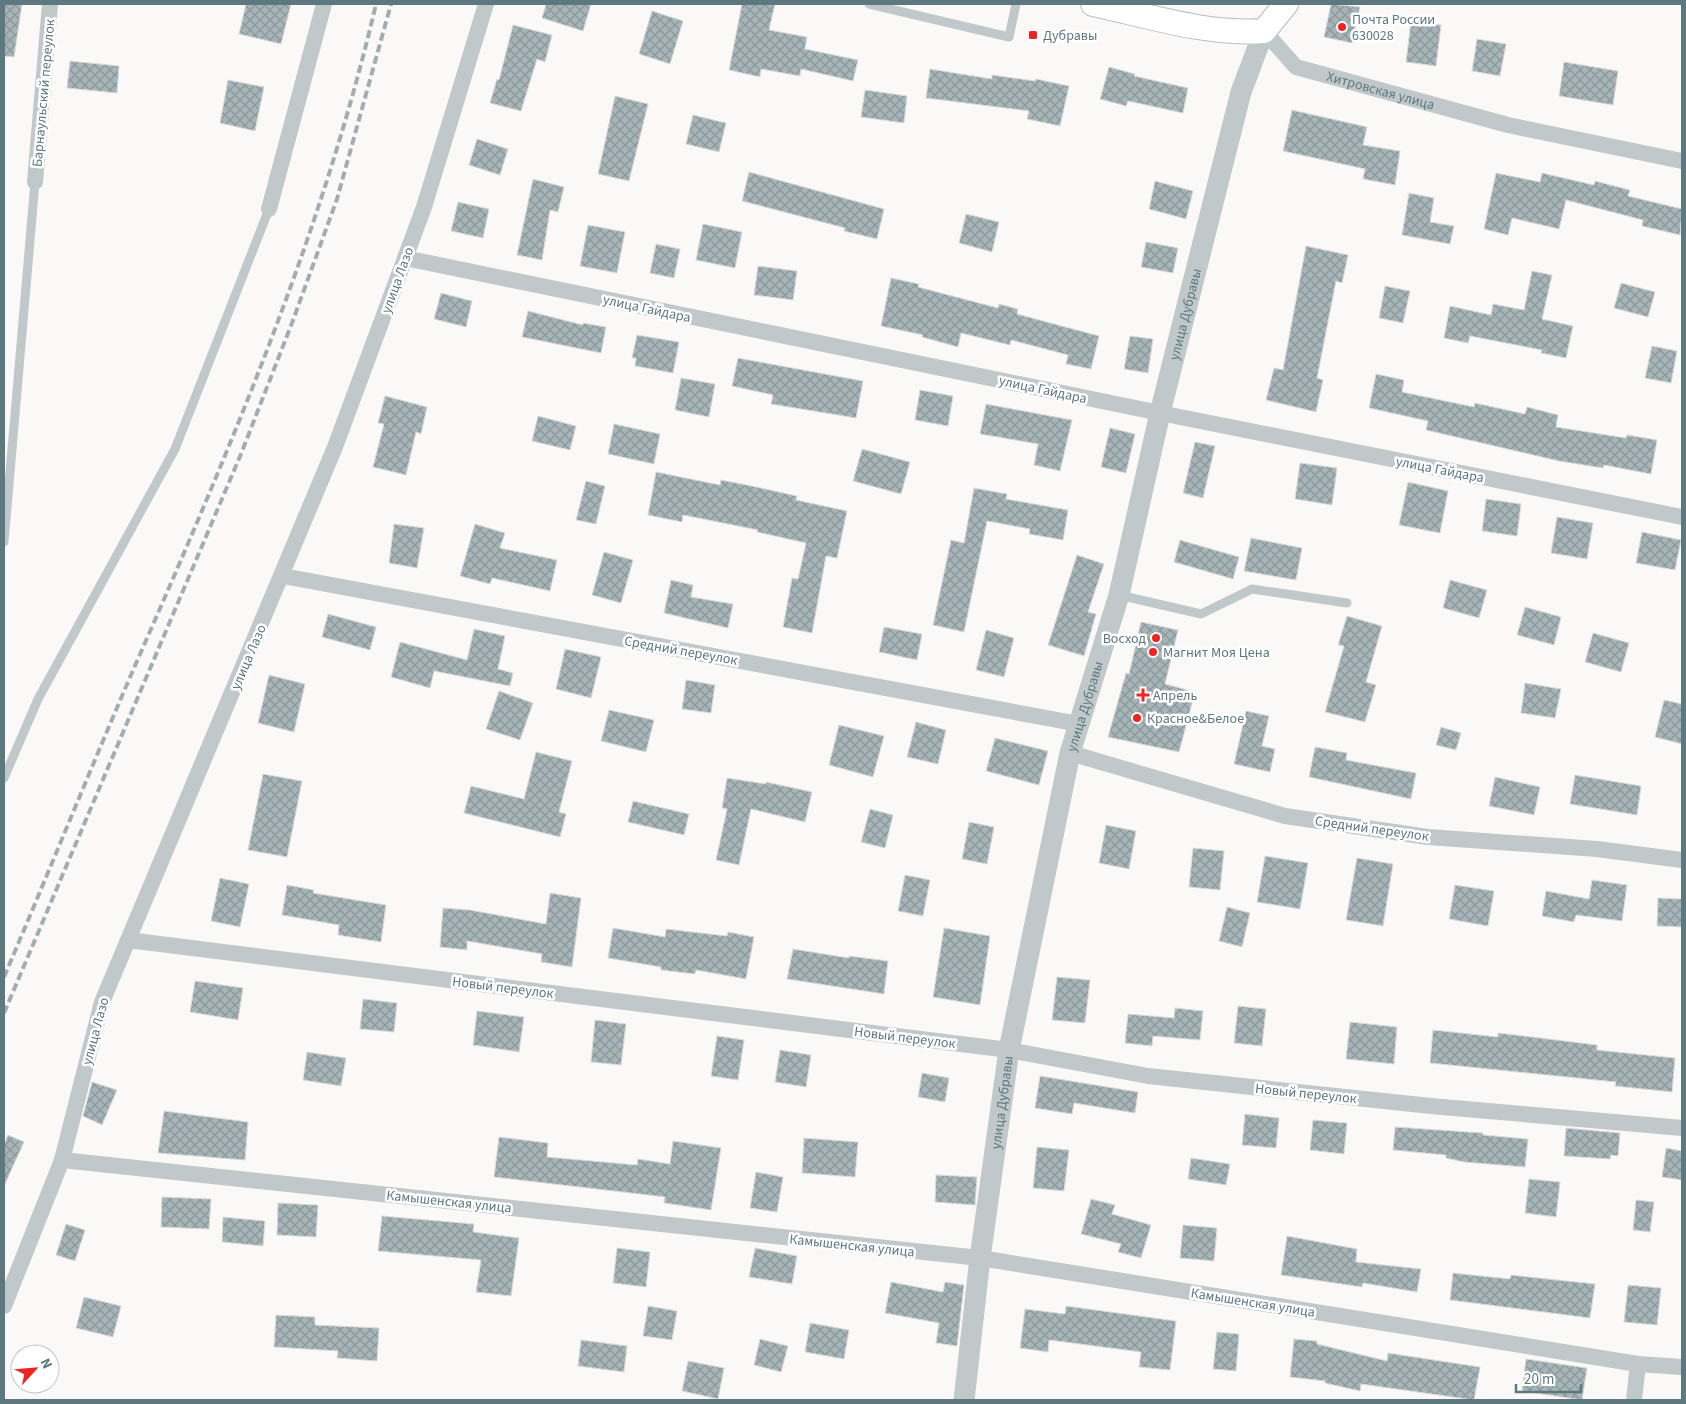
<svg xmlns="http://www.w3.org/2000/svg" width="1686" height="1404" viewBox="0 0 1686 1404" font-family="'Source Sans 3',sans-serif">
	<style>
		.building { fill: url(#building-cross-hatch); stroke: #dcdbda }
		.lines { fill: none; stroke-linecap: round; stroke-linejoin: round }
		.secondary-casing { stroke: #b5bec1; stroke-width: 26 }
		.service { stroke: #c0c8ca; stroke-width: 9 }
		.minor { stroke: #c0c8ca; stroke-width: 16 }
		.tertiary { stroke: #c0c8ca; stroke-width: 21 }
		.secondary { stroke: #fff; stroke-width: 24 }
		.rail { stroke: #a2adb1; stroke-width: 4; stroke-dasharray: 8 4; stroke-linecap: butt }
		.poi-dot { fill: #ef2322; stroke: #fff; stroke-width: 2 }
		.labels { text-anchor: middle; stroke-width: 5; stroke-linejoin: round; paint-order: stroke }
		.poi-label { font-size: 14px; fill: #5e787f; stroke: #fff; text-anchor: start }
		.street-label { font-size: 14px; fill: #5e787f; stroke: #fff }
	</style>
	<defs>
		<pattern id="building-cross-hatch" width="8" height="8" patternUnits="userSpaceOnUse" patternTransform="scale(1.25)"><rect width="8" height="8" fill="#a7b5b8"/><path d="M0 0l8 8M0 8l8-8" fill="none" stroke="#8b989b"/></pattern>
	</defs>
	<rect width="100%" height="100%" fill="#faf9f8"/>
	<g class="building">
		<polygon points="4,4 22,4 14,57 4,56"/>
		<polygon points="246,4 291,4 281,44 239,34"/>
		<polygon points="546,4 591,4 583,31 542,18"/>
		<polygon points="742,4 775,4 769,30 807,37 805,49 858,60 853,81 801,69 800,76 761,69 760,77 729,70"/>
		<polygon points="1331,4 1360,7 1352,43 1324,37"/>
		<polygon points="652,11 683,21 670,64 639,54"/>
		<polygon points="1411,21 1441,25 1436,66 1406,62"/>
		<polygon points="513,25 552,35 545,62 537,59 521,111 490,103 497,79 499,80"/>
		<polygon points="1477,39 1506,44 1500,76 1472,71"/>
		<polygon points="70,61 119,66 117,93 67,88"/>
		<polygon points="1564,62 1618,71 1613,105 1559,96"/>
		<polygon points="1109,67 1135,74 1134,76 1188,88 1183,113 1128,101 1126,106 1100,99"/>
		<polygon points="930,69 992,79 992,75 1035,81 1036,79 1069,86 1060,126 1027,119 1029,111 926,98"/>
		<polygon points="228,80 264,87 255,131 220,123"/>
		<polygon points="865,90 907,96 904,123 861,117"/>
		<polygon points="615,96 648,104 629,181 598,174"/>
		<polygon points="1292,110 1367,127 1363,145 1400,151 1395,185 1363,179 1365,169 1283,151"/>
		<polygon points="693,115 726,123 719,152 686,144"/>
		<polygon points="477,139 508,149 500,175 469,165"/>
		<polygon points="749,172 884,209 877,239 844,231 845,228 742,201"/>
		<polygon points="1496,173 1540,182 1542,173 1594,185 1595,181 1630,190 1628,196 1682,209 1680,235 1642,226 1643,220 1566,200 1559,229 1512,218 1508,235 1484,229"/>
		<polygon points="533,179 564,187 558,212 550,210 542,260 517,255"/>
		<polygon points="1155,181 1193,191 1186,219 1149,209"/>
		<polygon points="1409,193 1434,198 1430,222 1454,226 1450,244 1402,235"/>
		<polygon points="458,202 489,209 483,238 451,231"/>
		<polygon points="966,214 999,222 992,252 959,243"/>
		<polygon points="703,224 742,232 735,268 696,260"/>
		<polygon points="588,225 625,232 617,273 580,266"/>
		<polygon points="1146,242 1178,248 1173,273 1141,267"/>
		<polygon points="656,244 680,249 674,278 650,273"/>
		<polygon points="1306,246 1348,255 1342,283 1336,281 1317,378 1323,380 1316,412 1266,400 1274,368 1283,370"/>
		<polygon points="758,266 797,271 793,300 754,295"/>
		<polygon points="1532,271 1552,275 1542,319 1573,326 1566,358 1541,353 1542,350 1470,336 1468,343 1444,338 1450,306 1491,315 1493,304 1524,310"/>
		<polygon points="891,278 919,284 918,287 998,308 999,304 1018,309 1017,314 1099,336 1091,369 1066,364 1068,355 1011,340 1010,345 961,333 958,347 922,337 923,335 881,326"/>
		<polygon points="1621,283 1655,292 1648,317 1614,308"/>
		<polygon points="1385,286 1410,291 1403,323 1379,318"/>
		<polygon points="441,293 472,301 466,327 434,319"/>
		<polygon points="528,311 583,325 583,323 606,327 601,353 522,337"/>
		<polygon points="637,335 679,342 673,373 635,366 636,358 632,358"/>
		<polygon points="1130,336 1153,339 1148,373 1124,369"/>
		<polygon points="1652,346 1677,351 1671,383 1645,378"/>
		<polygon points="738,358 863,381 856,418 771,404 773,395 732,386"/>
		<polygon points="1376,374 1404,380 1402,392 1474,407 1475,403 1525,414 1527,407 1558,415 1556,427 1626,438 1627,435 1657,440 1651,474 1604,465 1603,468 1559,461 1426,430 1428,421 1369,408"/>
		<polygon points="681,378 715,384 709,417 675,410"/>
		<polygon points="920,390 953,396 948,426 915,420"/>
		<polygon points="385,396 427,407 421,434 416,432 406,475 373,467 384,424 378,423"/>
		<polygon points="986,404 1072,420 1060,471 1034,465 1038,444 980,434"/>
		<polygon points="538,416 576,426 570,450 532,441"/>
		<polygon points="614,424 660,434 654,464 608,454"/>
		<polygon points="1110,428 1135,434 1126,473 1101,467"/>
		<polygon points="1195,442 1215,446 1203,498 1183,493"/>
		<polygon points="862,449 910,462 901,494 853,481"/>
		<polygon points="1300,463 1337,468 1332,505 1295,499"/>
		<polygon points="656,472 720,485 721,480 747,485 797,496 796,500 847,511 837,558 826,556 812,633 783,627 792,578 798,579 806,543 757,532 758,530 683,515 682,522 648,515"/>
		<polygon points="586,481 605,486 596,524 576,520"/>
		<polygon points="1408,482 1448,491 1440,533 1399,525"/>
		<polygon points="974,488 1007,494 1006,499 1068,510 1063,540 1029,534 1030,529 987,521 964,632 933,625 951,540 964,543"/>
		<polygon points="1486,499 1521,504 1517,536 1482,531"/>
		<polygon points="1557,517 1593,523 1587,559 1551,553"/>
		<polygon points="394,524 424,528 417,568 389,563"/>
		<polygon points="475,524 505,533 500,548 557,560 550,591 492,578 490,584 460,576"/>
		<polygon points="1642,532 1681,540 1675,570 1636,563"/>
		<polygon points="1251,538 1302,548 1296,580 1244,571"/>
		<polygon points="1180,540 1239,557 1233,579 1174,562"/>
		<polygon points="604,552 633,560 621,603 592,595"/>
		<polygon points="1077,555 1104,564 1088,612 1096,614 1084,656 1048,645"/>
		<polygon points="671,580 693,585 691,597 733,604 728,628 664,613"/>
		<polygon points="1450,580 1487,590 1479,618 1443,608"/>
		<polygon points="1525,607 1561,617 1554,645 1517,635"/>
		<polygon points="328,614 376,627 370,650 322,637"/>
		<polygon points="1347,616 1382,626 1366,682 1376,685 1365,722 1325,712 1344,646 1338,645"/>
		<polygon points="1141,622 1178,630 1165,684 1195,692 1179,752 1108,737 1126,673 1129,674"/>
		<polygon points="884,627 922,634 917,660 879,652"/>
		<polygon points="474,629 505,636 498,669 513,673 510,686 434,671 430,688 391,677 400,642 467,660"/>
		<polygon points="986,630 1014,638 1004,677 976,670"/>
		<polygon points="1593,633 1629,643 1621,672 1585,662"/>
		<polygon points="565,649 601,657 591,698 556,689"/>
		<polygon points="269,675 305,684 294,732 258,723"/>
		<polygon points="686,680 715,685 711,713 682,709"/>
		<polygon points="1525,683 1561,689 1555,718 1521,713"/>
		<polygon points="499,691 533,703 520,740 486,729"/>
		<polygon points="1664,700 1682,704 1682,744 1655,737"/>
		<polygon points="609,710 654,720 646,752 601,741"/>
		<polygon points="1246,711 1269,716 1262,746 1275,749 1270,772 1234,764"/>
		<polygon points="916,722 946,730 938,764 907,757"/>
		<polygon points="839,725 884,736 873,777 829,765"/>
		<polygon points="1441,727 1461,733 1456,750 1436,745"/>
		<polygon points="995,738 1048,751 1039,785 986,771"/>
		<polygon points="1315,747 1347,753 1346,760 1416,773 1411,799 1309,777"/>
		<polygon points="536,752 572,761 559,812 566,814 560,837 464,813 471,786 524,799"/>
		<polygon points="263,774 302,781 287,857 248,850"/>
		<polygon points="1575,775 1641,786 1637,815 1570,804"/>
		<polygon points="1495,777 1540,787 1534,815 1489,806"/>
		<polygon points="727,778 766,784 766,782 812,792 805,822 751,809 739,865 716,860 727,809 722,808"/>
		<polygon points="633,801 689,814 684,835 628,822"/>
		<polygon points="870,809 893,815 885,848 861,842"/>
		<polygon points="969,822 994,827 987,864 962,859"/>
		<polygon points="1106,825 1136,831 1129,869 1099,863"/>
		<polygon points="1193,848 1224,851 1220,890 1189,887"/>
		<polygon points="1265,856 1308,863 1300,909 1257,902"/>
		<polygon points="1357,858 1393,864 1383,926 1346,920"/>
		<polygon points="905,875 930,880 923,916 898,911"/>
		<polygon points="220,878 249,884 240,927 211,921"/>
		<polygon points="1592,880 1627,885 1622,921 1576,915 1574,922 1542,916 1546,891 1589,899"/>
		<polygon points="287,885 314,890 313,893 386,905 381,942 338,935 339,925 282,915"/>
		<polygon points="1455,885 1494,891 1488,926 1449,919"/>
		<polygon points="550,893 581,898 572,967 541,962 542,954 467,941 467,950 440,947 443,908 470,910 546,924"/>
		<polygon points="1658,898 1682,899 1682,927 1657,926"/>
		<polygon points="1227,907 1250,913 1242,947 1219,941"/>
		<polygon points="613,928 665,937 666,929 727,936 728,932 754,937 746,979 696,970 695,974 661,970 661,967 608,958"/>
		<polygon points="944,928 990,936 980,1005 933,997"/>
		<polygon points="793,949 849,958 849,956 888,961 884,994 787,979"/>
		<polygon points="1057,977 1090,980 1085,1023 1052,1020"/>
		<polygon points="195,981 243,988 238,1020 190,1012"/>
		<polygon points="363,999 397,1003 394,1032 360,1029"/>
		<polygon points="1238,1006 1266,1009 1262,1046 1234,1043"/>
		<polygon points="1175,1008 1203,1011 1200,1040 1153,1036 1152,1046 1125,1043 1128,1014 1174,1018"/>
		<polygon points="477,1011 524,1017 519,1052 473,1045"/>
		<polygon points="595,1020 626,1024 621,1065 591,1062"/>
		<polygon points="1350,1022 1397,1027 1394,1064 1346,1059"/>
		<polygon points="1433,1030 1498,1037 1498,1033 1532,1037 1597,1045 1597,1050 1675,1058 1672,1092 1615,1086 1616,1082 1430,1063"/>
		<polygon points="717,1036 744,1040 738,1080 711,1076"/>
		<polygon points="780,1050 811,1055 806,1087 775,1082"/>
		<polygon points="307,1052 346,1058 341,1086 303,1080"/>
		<polygon points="922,1073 949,1078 945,1102 918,1097"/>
		<polygon points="1040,1076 1138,1092 1135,1113 1074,1103 1072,1114 1035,1108"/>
		<polygon points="92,1082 117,1090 102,1125 83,1116"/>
		<polygon points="164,1111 248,1122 245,1160 158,1153"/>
		<polygon points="1245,1114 1279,1118 1276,1148 1242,1145"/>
		<polygon points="1313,1120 1347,1123 1344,1154 1310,1150"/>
		<polygon points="1395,1127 1483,1133 1483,1135 1528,1139 1525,1167 1464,1162 1446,1158 1446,1155 1393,1150"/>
		<polygon points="1566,1128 1620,1133 1618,1156 1611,1155 1610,1159 1564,1156"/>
		<polygon points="8,1135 24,1142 4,1186 4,1145"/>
		<polygon points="499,1137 548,1143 547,1157 637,1165 638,1159 670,1164 673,1141 721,1148 711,1210 664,1203 665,1197 494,1177"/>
		<polygon points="804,1138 858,1142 855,1177 802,1173"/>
		<polygon points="1037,1147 1069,1150 1064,1191 1033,1188"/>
		<polygon points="1666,1148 1682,1151 1682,1180 1662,1177"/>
		<polygon points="1191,1158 1230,1164 1226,1185 1188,1179"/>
		<polygon points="756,1172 783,1177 777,1212 750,1208"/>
		<polygon points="936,1175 977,1177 975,1205 935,1202"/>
		<polygon points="1529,1179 1560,1182 1556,1217 1525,1213"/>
		<polygon points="162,1197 211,1199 209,1229 161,1227"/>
		<polygon points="1091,1199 1115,1205 1112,1214 1151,1225 1141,1258 1118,1252 1121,1244 1081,1234"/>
		<polygon points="1636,1200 1654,1202 1650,1232 1633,1230"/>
		<polygon points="278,1203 318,1205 316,1237 277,1235"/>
		<polygon points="382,1216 474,1224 473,1232 519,1238 511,1296 476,1292 481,1260 378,1251"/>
		<polygon points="223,1217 265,1221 263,1246 222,1242"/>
		<polygon points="66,1224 85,1230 75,1261 56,1255"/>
		<polygon points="1183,1225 1217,1228 1214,1261 1180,1258"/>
		<polygon points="1287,1236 1357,1249 1356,1262 1421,1269 1417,1292 1363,1283 1362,1287 1281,1275"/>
		<polygon points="617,1248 650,1252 646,1287 613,1283"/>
		<polygon points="755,1248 797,1256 792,1284 749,1277"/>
		<polygon points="1453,1273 1510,1279 1511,1275 1595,1284 1590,1318 1450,1300"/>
		<polygon points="891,1282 943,1292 945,1282 964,1285 957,1346 936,1343 939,1323 885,1313"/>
		<polygon points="1628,1285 1661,1288 1657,1325 1624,1322"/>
		<polygon points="84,1297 121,1306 113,1337 76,1328"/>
		<polygon points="648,1306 677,1311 672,1340 643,1336"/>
		<polygon points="1066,1306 1176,1321 1170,1370 1139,1367 1141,1352 1049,1340 1048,1352 1020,1348 1025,1309 1065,1314"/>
		<polygon points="276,1315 315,1317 315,1325 379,1328 377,1361 337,1358 338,1351 274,1347"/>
		<polygon points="810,1323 849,1330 844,1359 805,1352"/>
		<polygon points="1217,1332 1239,1334 1236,1371 1213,1369"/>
		<polygon points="760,1339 788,1346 781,1372 754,1365"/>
		<polygon points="1294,1339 1317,1341 1317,1344 1387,1361 1388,1353 1480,1367 1474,1400 1361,1384 1360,1391 1325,1383 1325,1381 1290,1377"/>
		<polygon points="581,1340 627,1346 624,1372 578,1366"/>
		<polygon points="1526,1359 1587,1368 1582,1400 1522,1391"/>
		<polygon points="688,1361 724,1368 718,1399 682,1391"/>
	</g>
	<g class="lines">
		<defs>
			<path id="secondary" d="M 1093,4 C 1149,16 1207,35 1264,31 L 1286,4"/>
		</defs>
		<use href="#secondary" class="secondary-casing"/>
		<g class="service">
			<polyline points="869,4 1009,37 1016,4"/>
			<polyline points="4,542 35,182"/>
			<polyline points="1119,595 1201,614 1252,589 1347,603"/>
			<polyline points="4,778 38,699 175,449 269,209"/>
		</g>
		<g class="minor">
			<path id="s1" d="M 1264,31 L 1296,67 L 1508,125 L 1682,161"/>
			<polyline points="35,182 50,4"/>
			<polyline points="269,209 324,4"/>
			<polyline points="405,258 1160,413 1682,517"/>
			<polyline points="283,576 1079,724"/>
			<polyline points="1070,753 1285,816 1428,837 1597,849 1682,860"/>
			<polyline points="128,940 1009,1050 1148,1076 1431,1106 1682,1128"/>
			<polyline points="62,1160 980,1258 1638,1364 1682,1367"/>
			<polyline points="4,1306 62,1160 102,1002 335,447 424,207 486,4"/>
			<polyline points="1634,1400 1638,1364"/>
		</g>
		<path class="tertiary" id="s2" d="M 964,1400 L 980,1258 L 1009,1050 L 1070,753 L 1119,595 L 1160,413 L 1241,92 L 1264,31"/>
		<use href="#secondary" class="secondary"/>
		<g class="rail">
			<path d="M 4,977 C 48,874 90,770 134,668 C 229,451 322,235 376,4"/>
			<polyline points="4,1013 241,454 292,323 337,199 391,4"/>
		</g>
	</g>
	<g class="poi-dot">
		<circle cx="1342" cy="27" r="5"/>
		<rect x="1028" y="30" width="10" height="10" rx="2.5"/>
		<circle cx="1156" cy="638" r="5"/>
		<circle cx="1153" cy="652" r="5"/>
		<path d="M1140.5 687.5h5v5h5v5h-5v5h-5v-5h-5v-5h5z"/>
		<circle cx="1137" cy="718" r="5"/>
	</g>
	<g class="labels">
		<g class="poi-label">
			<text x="1352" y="24">Почта России<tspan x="1352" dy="16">630028</tspan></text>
			<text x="1043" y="40">Дубравы</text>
			<text x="1146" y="643" text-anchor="end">Восход</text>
			<text x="1163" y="657">Магнит Моя Цена</text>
			<text x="1153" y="700">Апрель</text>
			<text x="1147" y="723">Красное&amp;Белое</text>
		</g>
		<g class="street-label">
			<text dy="5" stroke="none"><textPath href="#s1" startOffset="136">Хитровская улица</textPath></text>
			<text transform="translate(43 93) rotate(-85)" y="5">Барнаульский переулок</text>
			<text transform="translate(397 280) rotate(-70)" y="5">улица Лазо</text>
			<text transform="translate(647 308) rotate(12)" y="5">улица Гайдара</text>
			<text dy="5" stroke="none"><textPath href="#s2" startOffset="1110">улица Дубравы</textPath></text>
			<text transform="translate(1043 389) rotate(12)" y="5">улица Гайдара</text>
			<text transform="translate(1440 469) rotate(11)" y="5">улица Гайдара</text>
			<text transform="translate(681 650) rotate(10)" y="5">Средний переулок</text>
			<text transform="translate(248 657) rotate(-67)" y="5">улица Лазо</text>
			<text dy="5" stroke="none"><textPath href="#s2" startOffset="705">улица Дубравы</textPath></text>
			<text transform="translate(1372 828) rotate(8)" y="5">Средний переулок</text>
			<text transform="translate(503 987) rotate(7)" y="5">Новый переулок</text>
			<text transform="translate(95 1031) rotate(-75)" y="5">улица Лазо</text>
			<text transform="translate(905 1037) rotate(7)" y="5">Новый переулок</text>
			<text transform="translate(1306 1093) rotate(6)" y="5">Новый переулок</text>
			<text dy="5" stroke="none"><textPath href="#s2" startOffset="300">улица Дубравы</textPath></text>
			<text transform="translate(449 1201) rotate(6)" y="5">Камышенская улица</text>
			<text transform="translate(852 1245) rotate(6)" y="5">Камышенская улица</text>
			<text transform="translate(1253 1302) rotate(9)" y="5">Камышенская улица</text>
		</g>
	</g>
	<rect width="1686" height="1404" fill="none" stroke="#5e787f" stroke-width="10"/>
	<g transform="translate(35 1369) rotate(64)"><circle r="24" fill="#ffffff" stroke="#bfc9cc"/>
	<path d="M0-4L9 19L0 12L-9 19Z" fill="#ef2322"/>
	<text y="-8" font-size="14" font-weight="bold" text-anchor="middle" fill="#5e787f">N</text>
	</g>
	<path d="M1516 1384v8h65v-8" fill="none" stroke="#5e787f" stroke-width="2.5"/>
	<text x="1524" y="1384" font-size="15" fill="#5e787f" stroke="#ffffff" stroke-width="4" paint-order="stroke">20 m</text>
</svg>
